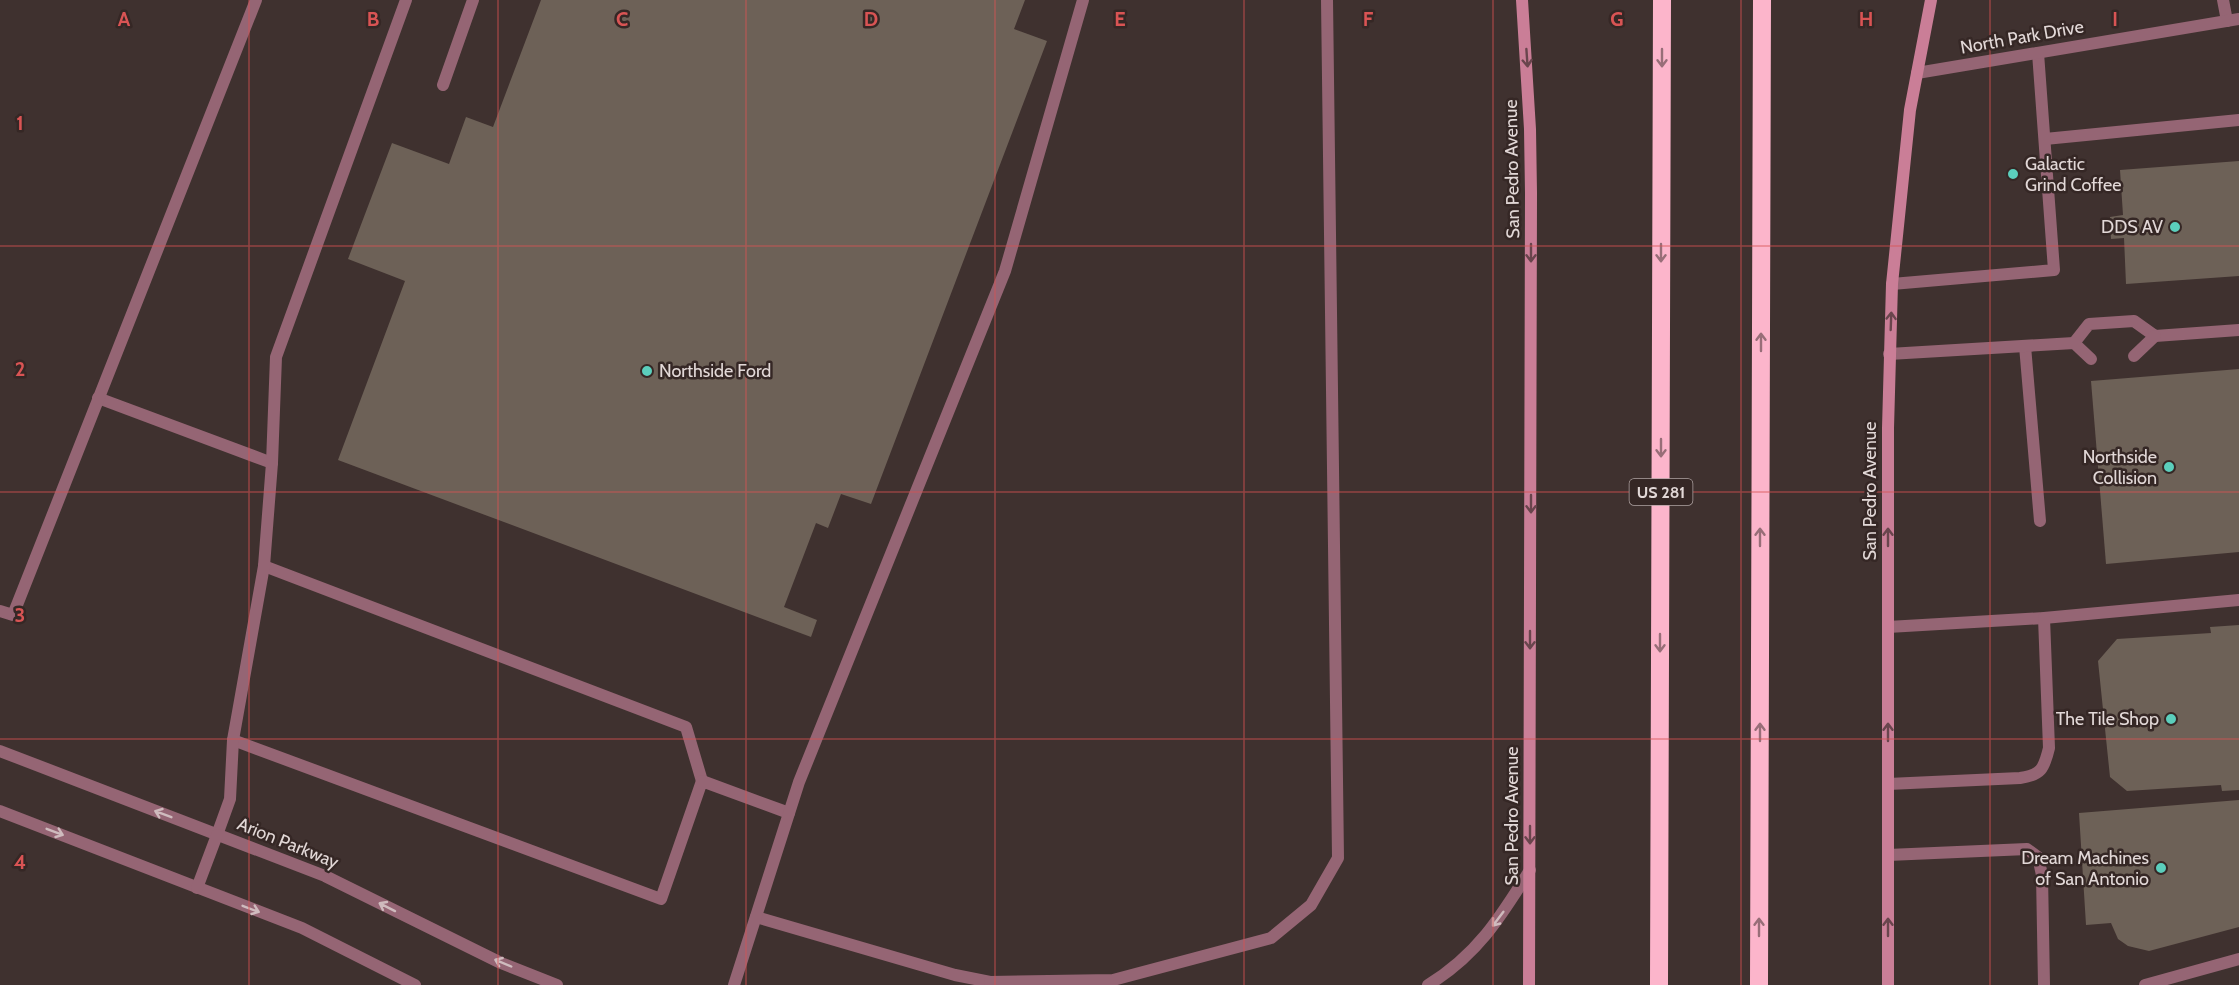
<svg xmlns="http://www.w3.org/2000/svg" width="2239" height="985" viewBox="0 0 2239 985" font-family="Cabin,sans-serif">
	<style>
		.building { fill: #6d6157 }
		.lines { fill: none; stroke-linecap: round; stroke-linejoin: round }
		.lane { stroke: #956574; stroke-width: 12 }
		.street { stroke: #956574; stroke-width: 12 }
		.secondary { stroke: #ca7e97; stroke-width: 12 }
		.highway { stroke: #fcb5cb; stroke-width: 18 }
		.oneway { stroke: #69454d }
		.oneway2 { stroke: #986e78 }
		.oneway3 { stroke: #cfbbbe }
		.grid { fill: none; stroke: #d95454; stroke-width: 1.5; stroke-opacity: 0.55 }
		.poi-dot { fill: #5bcebc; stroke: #352725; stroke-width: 2 }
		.labels { text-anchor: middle; stroke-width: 5; stroke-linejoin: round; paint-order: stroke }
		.shield { fill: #352725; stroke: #aea3a2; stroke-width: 1.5 }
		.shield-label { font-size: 16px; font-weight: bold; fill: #e2d8d7 }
		.street-label { font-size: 18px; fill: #e2d8d7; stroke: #352725 }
		.poi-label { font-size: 18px; fill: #e2d8d7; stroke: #352725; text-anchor: end }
		.grid-label { font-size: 20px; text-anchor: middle; font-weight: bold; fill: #d95454; stroke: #352725; stroke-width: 5; stroke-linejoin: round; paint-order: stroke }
	</style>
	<rect width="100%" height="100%" fill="#3f312f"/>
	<g class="building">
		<polygon points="541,0 1025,0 1014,29 1047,41 871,504 841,494 828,528 816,523 784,607 817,620 811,637 338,460 405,281 348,259 392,143 449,164 466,117 493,127"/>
		<polygon points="2239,161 2239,276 2126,284 2124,238 2111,239 2110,217 2123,215 2120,170"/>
		<polygon points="2239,369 2239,552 2106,564 2091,381"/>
		<polygon points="2239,625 2239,790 2222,791 2221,785 2127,791 2110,777 2098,661 2117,639 2211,633 2210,627"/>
		<polygon points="2239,800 2239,927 2149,951 2128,946 2118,939 2111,923 2086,925 2079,813"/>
	</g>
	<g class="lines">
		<g class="lane">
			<polyline points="2223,0 2227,21"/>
			<polyline points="443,85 473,0"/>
			<polyline points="2045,139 2239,120"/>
			<polyline points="1892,284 2054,270 2038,53"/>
			<polyline points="2074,343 2089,324 2134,321 2155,336 2239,330"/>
			<polyline points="2025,346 2040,521"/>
			<polyline points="1889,354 2074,343 2091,359"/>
			<polyline points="2134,356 2155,336"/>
			<polyline points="98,398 272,463"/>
			<polyline points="264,566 686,727 702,781"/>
			<polyline points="0,611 13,615 256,0"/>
			<polyline points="1888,627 2044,618 2239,600"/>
			<polyline points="233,740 661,899 702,781 789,813"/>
			<path d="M 1888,784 L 2020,778 C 2041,775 2044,769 2049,748 L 2044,618"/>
			<polyline points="217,835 230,799 233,740 264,566 272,463 276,357 406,0"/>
			<polyline points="1888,855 2027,849 2038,857 2042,875 2044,985"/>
			<polyline points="756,917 955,975 990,982 990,985"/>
			<polyline points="990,982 1113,980 1271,938 1311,905 1338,858 1327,0"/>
			<polyline points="734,985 799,782 1005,271 1083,0"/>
			<polyline points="2145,985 2239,959"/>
		</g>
		<g class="street">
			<polyline points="1917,73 2239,19"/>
			<polyline points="0,751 325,876 501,963 557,985"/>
			<polyline points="0,811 302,928 415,985"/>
			<polyline points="197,888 217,835"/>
			<path d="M 1428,985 C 1477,955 1500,918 1530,870"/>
		</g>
		<g class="secondary">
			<polyline points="1522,0 1530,129 1531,193 1529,985"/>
			<polyline points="1888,985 1888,428 1892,284 1910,110 1931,0"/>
		</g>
		<g class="highway">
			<polyline points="1659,985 1662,0"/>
			<polyline points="1759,985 1762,0"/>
		</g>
	</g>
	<defs><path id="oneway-shaft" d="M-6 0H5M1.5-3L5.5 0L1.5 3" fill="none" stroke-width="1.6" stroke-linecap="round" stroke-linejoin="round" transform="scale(1.5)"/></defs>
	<g class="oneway">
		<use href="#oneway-shaft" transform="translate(1527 58) rotate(86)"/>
		<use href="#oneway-shaft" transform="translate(1531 253) rotate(90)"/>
		<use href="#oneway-shaft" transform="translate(1891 321) rotate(-88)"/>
		<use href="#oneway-shaft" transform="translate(1531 504) rotate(90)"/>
		<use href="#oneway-shaft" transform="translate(1888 537) rotate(-90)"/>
		<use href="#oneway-shaft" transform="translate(1530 640) rotate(90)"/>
		<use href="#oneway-shaft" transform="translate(1888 732) rotate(-90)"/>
		<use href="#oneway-shaft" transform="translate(1530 835) rotate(90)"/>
		<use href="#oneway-shaft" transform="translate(1888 927) rotate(-90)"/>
	</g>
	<g class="oneway2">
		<use href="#oneway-shaft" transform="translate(1662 58) rotate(90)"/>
		<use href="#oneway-shaft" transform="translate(1661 253) rotate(90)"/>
		<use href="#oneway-shaft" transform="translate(1761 342) rotate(-90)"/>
		<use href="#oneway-shaft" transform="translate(1661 448) rotate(90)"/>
		<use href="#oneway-shaft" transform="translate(1760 537) rotate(-90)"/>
		<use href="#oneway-shaft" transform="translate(1660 643) rotate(90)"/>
		<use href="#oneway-shaft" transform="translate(1760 732) rotate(-90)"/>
		<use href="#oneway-shaft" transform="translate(1759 927) rotate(-90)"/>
	</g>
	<g class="oneway3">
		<use href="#oneway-shaft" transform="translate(163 814) rotate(-159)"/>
		<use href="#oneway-shaft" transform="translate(55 832) rotate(21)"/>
		<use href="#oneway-shaft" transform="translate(387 907) rotate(-153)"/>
		<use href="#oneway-shaft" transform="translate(251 909) rotate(21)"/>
		<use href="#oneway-shaft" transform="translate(1498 919) rotate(127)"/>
		<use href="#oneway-shaft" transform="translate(503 963) rotate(-157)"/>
	</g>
	<path class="grid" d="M 249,0 L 249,985M 498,0 L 498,985M 746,0 L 746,985M 995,0 L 995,985M 1244,0 L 1244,985M 1493,0 L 1493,985M 1741,0 L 1741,985M 1990,0 L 1990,985M 0,246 L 2239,246M 0,492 L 2239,492M 0,739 L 2239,739"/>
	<g class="poi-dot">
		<circle cx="2013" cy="174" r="6"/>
		<circle cx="2175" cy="227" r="6"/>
		<circle cx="647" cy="371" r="6"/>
		<circle cx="2169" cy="467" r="6"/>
		<circle cx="2171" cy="719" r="6"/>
		<circle cx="2161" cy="868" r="6"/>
	</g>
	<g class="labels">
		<rect class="shield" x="1629.5" y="479" width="63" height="26" rx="4.5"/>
		<g class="shield-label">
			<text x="1661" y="498">US 281</text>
		</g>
		<g class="street-label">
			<text transform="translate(2022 37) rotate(-10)" y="6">North Park Drive</text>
			<text transform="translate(1512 169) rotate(-91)" y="6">San Pedro Avenue</text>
			<text transform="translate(1870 491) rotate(-90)" y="6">San Pedro Avenue</text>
			<text transform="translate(1512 816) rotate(-90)" y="6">San Pedro Avenue</text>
			<text transform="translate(288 843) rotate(22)" y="6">Arion Parkway</text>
		</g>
		<g class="poi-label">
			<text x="2025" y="170" text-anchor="start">Galactic<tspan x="2025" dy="21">Grind Coffee</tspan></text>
			<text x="2163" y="233">DDS AV</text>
			<text x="659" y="377" text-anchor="start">Northside Ford</text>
			<text x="2157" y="463">Northside<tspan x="2157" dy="21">Collision</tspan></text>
			<text x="2159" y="725">The Tile Shop</text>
			<text x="2149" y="864">Dream Machines<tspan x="2149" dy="21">of San Antonio</tspan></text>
		</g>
	</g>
	<g class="grid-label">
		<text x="124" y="26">A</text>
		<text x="373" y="26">B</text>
		<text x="622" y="26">C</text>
		<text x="871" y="26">D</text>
		<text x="1120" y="26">E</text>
		<text x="1368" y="26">F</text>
		<text x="1617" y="26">G</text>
		<text x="1866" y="26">H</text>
		<text x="2115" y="26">I</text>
		<text x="20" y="130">1</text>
		<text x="20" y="376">2</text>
		<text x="20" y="622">3</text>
		<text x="20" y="869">4</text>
	</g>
</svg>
